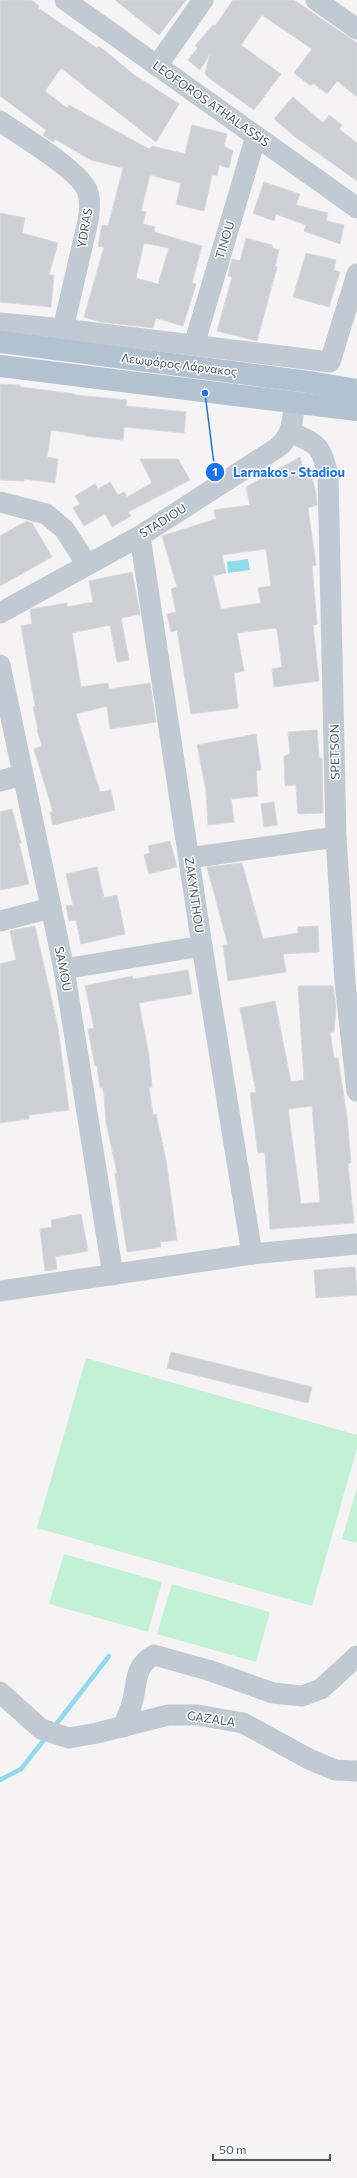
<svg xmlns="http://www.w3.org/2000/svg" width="357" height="2178" viewBox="0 0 357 2178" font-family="Commissioner,sans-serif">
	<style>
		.green { fill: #c3f1d5 }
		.water { fill: #90daee }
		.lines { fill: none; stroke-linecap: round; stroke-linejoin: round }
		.stream { stroke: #90daee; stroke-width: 4.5 }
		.building { fill: #cdcfd5; stroke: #d7d9de; fill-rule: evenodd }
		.minor { stroke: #c1cad2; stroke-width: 21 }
		.major { stroke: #b3c2d1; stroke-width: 22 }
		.labels { text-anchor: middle; stroke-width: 3; stroke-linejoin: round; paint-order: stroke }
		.street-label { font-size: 12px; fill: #4a5661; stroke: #fff }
		.leader { fill: none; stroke: #1a73e8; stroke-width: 1.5 }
		.callout-dot { fill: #1a73e8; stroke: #fff; stroke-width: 1.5 }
		.mark-label { font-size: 12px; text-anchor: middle; font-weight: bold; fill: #fff }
		.callout-label { font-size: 13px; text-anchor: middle; font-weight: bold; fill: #1a73e8; stroke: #fff; stroke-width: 3; stroke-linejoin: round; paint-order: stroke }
	</style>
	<rect width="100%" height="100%" fill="#f5f3f3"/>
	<g class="green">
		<polygon points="86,1358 357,1435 357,1448 312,1606 37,1528"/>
		<polygon points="357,1487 357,1543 342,1539"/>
		<polygon points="64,1554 162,1582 148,1632 49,1604"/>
		<polygon points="172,1584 270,1612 256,1662 157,1634"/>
	</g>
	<polygon class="water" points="248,559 250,570 228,573 227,562"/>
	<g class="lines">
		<g class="stream">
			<polyline points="54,1727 109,1656"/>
			<polyline points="0,1780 21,1769 47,1736"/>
		</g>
	</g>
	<g class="building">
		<path d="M 0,0 L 31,0 L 39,6 L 38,8 L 97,48 L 99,46 L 133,74 L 179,104 L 156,142 L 61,68 L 45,91 L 67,108 L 69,105 L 149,149 L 152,146 L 185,154 L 192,125 L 227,134 L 224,146 L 233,151 L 229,168 L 219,165 L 217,176 L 212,175 L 204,211 L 176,204 L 181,183 L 150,175 L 141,211 L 146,212 L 143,224 L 155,227 L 154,232 L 202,246 L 192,283 L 196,284 L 183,326 L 156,318 L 153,328 L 101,322 L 84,317 L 104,247 L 98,246 L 102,225 L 108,226 L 123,168 L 91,160 L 55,139 L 53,142 L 43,135 L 46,130 L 0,96 ZM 144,243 L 169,248 L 158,284 L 136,278 Z"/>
		<polygon points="115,0 186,0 159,35"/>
		<polygon points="233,0 294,0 357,43 357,97 337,81 327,94 313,83 311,86 294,73 312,49 262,15 241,45 281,74 254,110 213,81 205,74 210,54 200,70 188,60 198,48 195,46 213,25 215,26"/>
		<polygon points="293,97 323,123 329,115 342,125 339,129 357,143 357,181 294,136 274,119"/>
		<polygon points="264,182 300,194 296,205 328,213 326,221 344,225 340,244 304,231 306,225 276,214 274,221 253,213"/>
		<polygon points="0,213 25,218 22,233 58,243 49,275 54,275 51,307 0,302"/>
		<polygon points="246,238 272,245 272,248 279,250 275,266 277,267 257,341 217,331 232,277 228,276 232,259 240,261"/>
		<polygon points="306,253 336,260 334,270 340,272 329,307 293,297"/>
		<polygon points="0,384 20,385 20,387 75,394 75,395 127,400 126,406 186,412 184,433 124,427 123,440 85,436 85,435 51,430 47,457 58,459 55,483 24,479 24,481 0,480"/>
		<path d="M 300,457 L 303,468 L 309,467 L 316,493 L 317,505 L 308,508 L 316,565 L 312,566 L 317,624 L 313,625 L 319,681 L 274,687 L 272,669 L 282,667 L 277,630 L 275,628 L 237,633 L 244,671 L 234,673 L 238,708 L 191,714 L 177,630 L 171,632 L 167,614 L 176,612 L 171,589 L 177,587 L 162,536 L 216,519 L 214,510 L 250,505 L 246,487 ZM 266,549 L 271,586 L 258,588 L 261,603 L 221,609 L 213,576 L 226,573 L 222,555 Z"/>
		<polygon points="140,459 178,459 190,480 128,512 131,516 112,527 105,514 84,526 73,508 80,504 75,496 95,484 98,489 110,482 118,495 124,492 127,497 152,483"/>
		<polygon points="26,521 32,523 52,557 0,586 0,536"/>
		<polygon points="132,572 140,614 121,618 129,660 117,662 110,625 72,633 81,687 108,683 109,689 150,683 156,722 110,729 107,706 76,714 100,792 111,790 115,810 53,825 50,812 53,812 34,749 42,746 37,730 38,729 33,707 35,706 21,626 32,624 30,610 32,609 67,603 67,607 93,602 89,581"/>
		<polygon points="317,730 319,758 322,758 323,813 298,814 296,785 285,786 284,756 290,754 288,732"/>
		<polygon points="256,734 261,770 256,771 258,796 231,799 234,822 208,825 206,790 197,745"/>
		<polygon points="274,802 277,825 264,827 261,804"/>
		<polygon points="12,809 21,843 19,843 29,884 0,890 0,812"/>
		<polygon points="170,841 177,867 149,874 144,855 150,853 148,846"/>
		<polygon points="242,863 263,939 298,933 298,927 318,926 319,952 283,954 286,972 228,981 223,945 228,945 207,867"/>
		<polygon points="97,867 104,898 117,895 125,934 81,944 76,920 69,921 66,906 73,905 66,874"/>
		<polygon points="35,926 58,1028 69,1110 29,1115 29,1119 0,1123 0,964 16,960 10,931"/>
		<polygon points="188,970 192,994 139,1003 149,1056 152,1087 149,1088 153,1115 156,1114 166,1160 177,1240 160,1242 161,1247 127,1252 115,1174 117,1173 106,1122 104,1094 102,1087 100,1088 97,1066 95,1066 88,1029 94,1028 85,986 132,976 133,979"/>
		<path d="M 298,986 L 333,986 L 336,1007 L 334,1032 L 330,1032 L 334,1058 L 338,1058 L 347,1117 L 351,1163 L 348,1164 L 354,1223 L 270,1229 L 265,1152 L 258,1153 L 250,1093 L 256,1092 L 240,1008 L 275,1001 L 291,1082 L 304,1080 ZM 312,1106 L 320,1202 L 301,1204 L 288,1109 Z"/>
		<polygon points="81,1214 88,1251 55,1257 57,1269 45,1271 40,1229 52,1227 51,1220"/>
		<polygon points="355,1267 357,1295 316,1298 314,1270"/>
		<polygon points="171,1352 312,1387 308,1403 167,1368"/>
	</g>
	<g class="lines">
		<g class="minor">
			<polyline points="65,0 357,208"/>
			<polyline points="316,0 357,29"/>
			<polyline points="157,66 203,0"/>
			<path d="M 0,121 C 20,135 79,170 87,190 C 91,200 90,210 88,221 L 63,329"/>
			<polyline points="0,323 63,329 330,362 357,274"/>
			<polyline points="194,345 256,136"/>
			<path d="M 291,432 C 318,445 321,444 328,475 L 336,837 L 345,982 L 357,1091"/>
			<polyline points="0,502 46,514 64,529 87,564"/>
			<polyline points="140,536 202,946 252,1254"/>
			<path d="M 0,613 L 140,536 L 277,448 C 293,436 292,420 295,402"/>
			<polyline points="0,665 64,969 113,1275"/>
			<polyline points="0,781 22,775"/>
			<polyline points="189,858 336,837"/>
			<polyline points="0,921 51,908"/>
			<polyline points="64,969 202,946"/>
			<polyline points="0,1291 252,1254 357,1244"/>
			<polyline points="0,1692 41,1729 69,1738 97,1733 168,1715 198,1715 243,1723 309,1759 335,1770 357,1771"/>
			<path d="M 123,1727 C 126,1719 130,1711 132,1703 C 138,1683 133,1667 154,1655 L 208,1670 L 273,1693 L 302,1696 L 321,1689 L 357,1656"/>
		</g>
		<g class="major">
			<polyline points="0,342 316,383 357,390"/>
			<polyline points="0,366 357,410"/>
		</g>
	</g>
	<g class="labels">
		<g class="street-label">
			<text transform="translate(211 104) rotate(35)" y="4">LEOFOROS ATHALASSIS</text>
			<text transform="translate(85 228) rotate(-80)" y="4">YDRAS</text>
			<text transform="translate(225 240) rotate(-73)" y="4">TINOU</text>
			<text transform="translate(179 365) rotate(7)" y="4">Λεωφόρος Λάρνακος</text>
			<text transform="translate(163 521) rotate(-32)" y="4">STADIOU</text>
			<text transform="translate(335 752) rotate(-91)" y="4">SPETSON</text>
			<text transform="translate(194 895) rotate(82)" y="4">ZAKYNTHOU</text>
			<text transform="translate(63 969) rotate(79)" y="4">SAMOU</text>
			<text transform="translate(211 1719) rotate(8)" y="4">GAZALA</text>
		</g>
	</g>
	<path class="leader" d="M205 393L215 472"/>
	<g class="callout-dot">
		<circle cx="205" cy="393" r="4"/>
		<circle cx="215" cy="472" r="10"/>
	</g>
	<g class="mark-label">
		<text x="215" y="476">1</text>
	</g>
	<g class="callout-label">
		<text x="289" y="477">Larnakos - Stadiou</text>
	</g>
	<path d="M213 2154v6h117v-6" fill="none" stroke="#4a5661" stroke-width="2"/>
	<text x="219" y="2154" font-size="12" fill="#4a5661" stroke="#ffffff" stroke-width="3" paint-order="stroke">50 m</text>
</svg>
